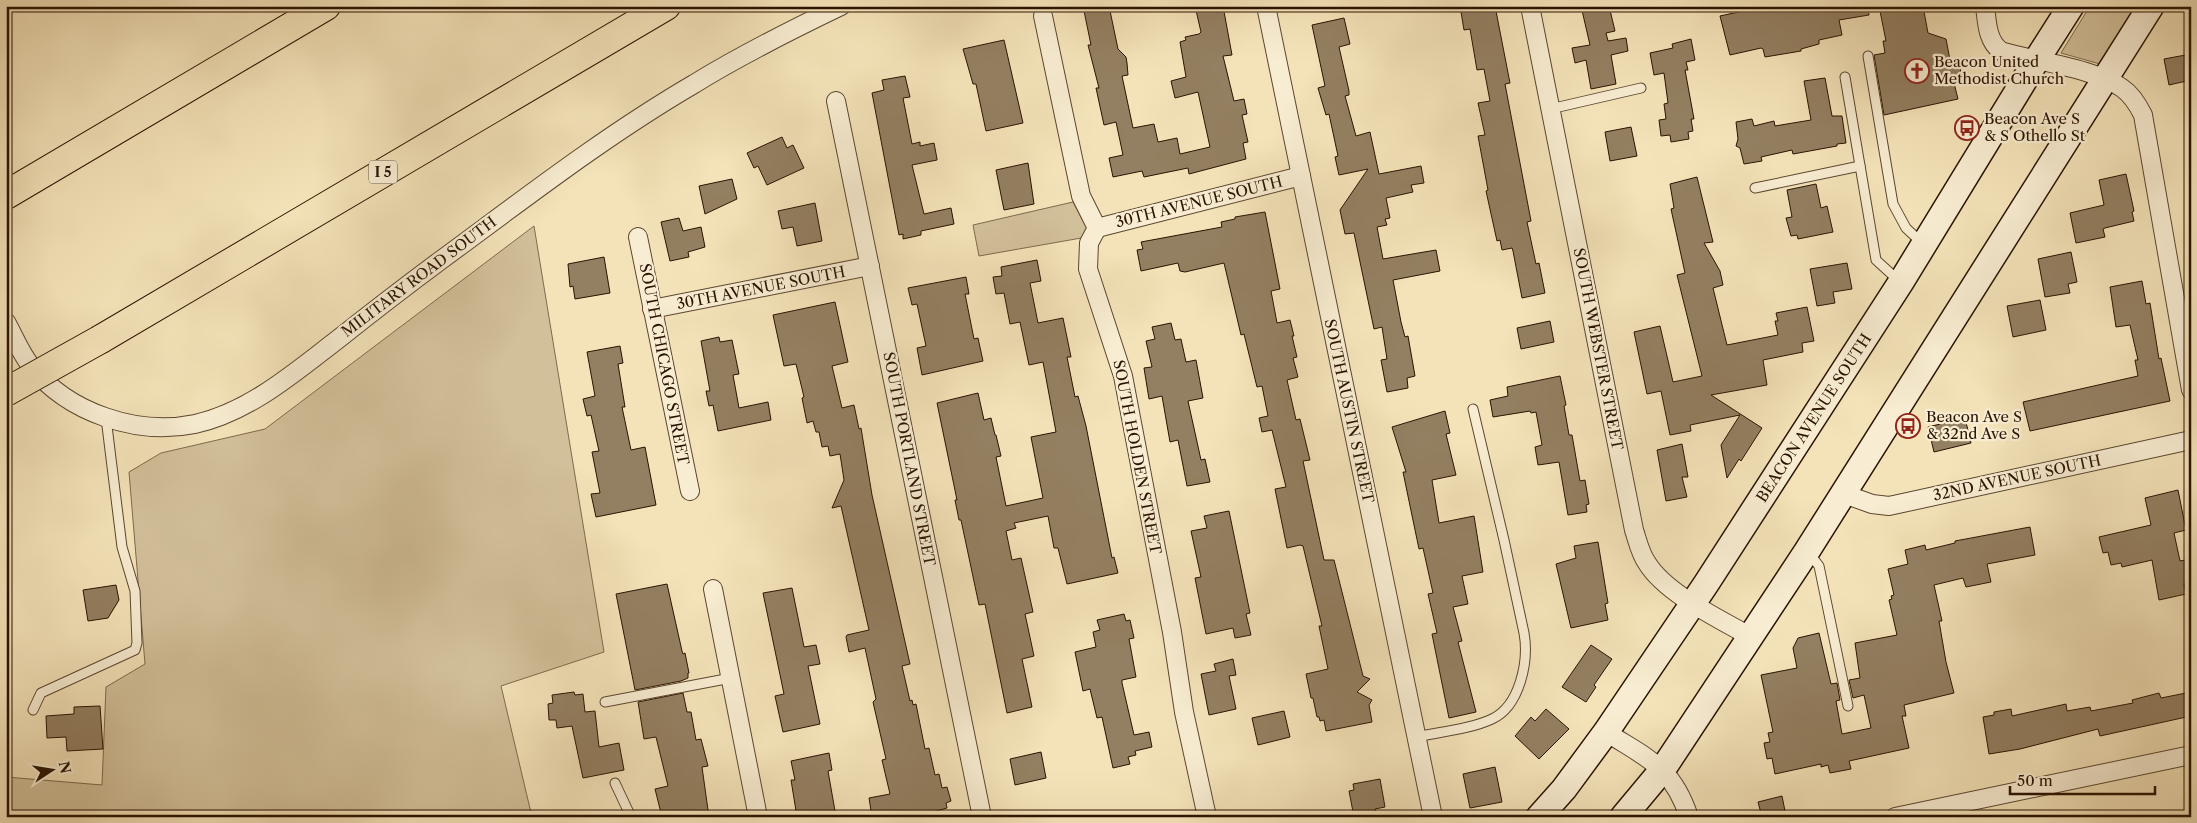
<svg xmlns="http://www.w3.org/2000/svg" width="2197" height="823" viewBox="0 0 2197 823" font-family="'Libre Caslon Text',serif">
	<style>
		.green { fill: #d2c09a; stroke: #7e6a4e }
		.building { fill: #937f61; stroke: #2a1301 }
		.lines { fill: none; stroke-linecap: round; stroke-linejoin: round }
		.lane-casing { stroke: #5c472f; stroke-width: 11 }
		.street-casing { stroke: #5c472f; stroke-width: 20 }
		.secondary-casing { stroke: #2a1301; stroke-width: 28 }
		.highway-casing { stroke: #2a1301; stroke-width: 30 }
		.lane { stroke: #f8edd2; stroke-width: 9 }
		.street { stroke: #f8edd2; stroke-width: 18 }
		.secondary { stroke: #f8edd2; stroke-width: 25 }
		.highway { stroke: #f4e3b9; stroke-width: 28 }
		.highway-bridge-casing { stroke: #2a1301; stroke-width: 30; stroke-linecap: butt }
		.highway-bridge { stroke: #f4e3b9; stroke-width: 28 }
		.labels { text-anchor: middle; stroke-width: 4.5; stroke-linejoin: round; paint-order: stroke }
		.shield { fill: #f8edd2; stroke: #685440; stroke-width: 1 }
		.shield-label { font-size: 14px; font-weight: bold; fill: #2a1301 }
		.poi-label { font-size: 15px; fill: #2a1301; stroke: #f8edd2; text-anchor: start }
		.street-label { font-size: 15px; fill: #2a1301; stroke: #f8edd2 }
	</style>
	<rect width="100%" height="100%" fill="#f4e3b9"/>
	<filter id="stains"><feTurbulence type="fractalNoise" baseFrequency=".004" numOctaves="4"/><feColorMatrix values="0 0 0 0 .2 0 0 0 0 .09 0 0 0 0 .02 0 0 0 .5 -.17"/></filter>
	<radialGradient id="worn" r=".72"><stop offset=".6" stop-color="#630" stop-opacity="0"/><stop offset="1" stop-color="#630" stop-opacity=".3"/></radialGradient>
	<g class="green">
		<polygon points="2090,6 2136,6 2100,64 2061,53"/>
		<polygon points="1073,202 1089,232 1087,237 979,256 973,225"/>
		<polygon points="534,226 604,652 501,686 532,817 6,817 6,777 102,785 106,687 145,664 129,472 161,453 265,429"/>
	</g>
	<g class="building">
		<polygon points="1083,6 1109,6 1118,49 1126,57 1127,63 1128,75 1122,76 1133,128 1154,124 1158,142 1177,138 1180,154 1210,147 1198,92 1175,98 1171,81 1186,77 1180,42 1186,40 1185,37 1199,34 1201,32 1195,6 1223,6 1232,55 1223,56 1234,101 1244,99 1247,114 1242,115 1248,142 1243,143 1246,159 1189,174 1188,168 1144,177 1142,171 1113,177 1109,158 1123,155 1116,122 1104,125 1096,88 1099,88 1088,45 1091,45"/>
		<polygon points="1460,6 1495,6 1510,83 1505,84 1531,221 1527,222 1536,264 1539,263 1545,293 1522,298 1513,251 1512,248 1502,250 1500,240 1497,241 1486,191 1488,190 1478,136 1485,135 1478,103 1490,101 1484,69 1477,70 1470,29 1464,30"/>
		<polygon points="1581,6 1609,6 1615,31 1606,33 1608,41 1626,38 1628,51 1611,55 1616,84 1591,89 1586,60 1575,63 1572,48 1590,45"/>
		<polygon points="1751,6 1868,6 1869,15 1839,20 1842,35 1819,40 1819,44 1801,49 1801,51 1765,57 1763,49 1761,48 1730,55 1720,16 1752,9"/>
		<polygon points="1879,6 1923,6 1928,33 1946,39 1950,60 1958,59 1963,81 1954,83 1958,99 1884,115 1874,55 1885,53 1883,41 1886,41"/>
		<polygon points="1344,18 1350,44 1339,47 1349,91 1349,95 1345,96 1356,136 1370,132 1379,174 1421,166 1424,183 1411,185 1413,192 1386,198 1390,218 1385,219 1387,225 1377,227 1383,259 1436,250 1440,271 1393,280 1401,322 1405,337 1408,336 1415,376 1407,378 1408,388 1387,392 1381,360 1387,359 1382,327 1374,329 1354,233 1345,234 1340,210 1368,169 1339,175 1335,157 1338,156 1329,114 1326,115 1318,88 1325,86 1312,25"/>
		<polygon points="1691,39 1695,60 1686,62 1688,70 1685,70 1694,119 1691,119 1693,131 1688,132 1689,139 1671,142 1670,135 1661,136 1659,120 1666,119 1664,104 1668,103 1664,73 1654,75 1650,53 1673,48 1672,44"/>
		<polygon points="1004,40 1023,123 986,131 976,84 973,84 963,49"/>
		<polygon points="2191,54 2191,80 2169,85 2164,59"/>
		<polygon points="905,76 910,97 903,98 912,144 920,142 920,146 934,143 937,159 937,160 912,165 924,214 951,208 954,224 921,231 921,235 903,239 903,234 899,235 872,93 884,90 882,80"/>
		<polygon points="1825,78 1832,116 1842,116 1846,143 1837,144 1837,146 1793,154 1792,150 1761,157 1762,161 1744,164 1740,148 1736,146 1738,139 1736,122 1752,119 1754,126 1774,121 1775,126 1811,120 1804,81"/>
		<polygon points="1631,127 1637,156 1610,161 1605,132"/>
		<polygon points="782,137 787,148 793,145 804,168 767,185 758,166 754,168 747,153"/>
		<polygon points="1028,163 1034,204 1004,210 996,170"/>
		<polygon points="2126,174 2134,211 2132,212 2134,221 2105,228 2103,229 2105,237 2076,243 2070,213 2104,205 2099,180"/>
		<polygon points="1697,177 1713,242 1704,243 1720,271 1723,285 1713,288 1727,345 1778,335 1775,321 1778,321 1776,313 1807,307 1814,341 1802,343 1803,352 1763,360 1767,385 1711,395 1762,428 1741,461 1739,459 1727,478 1721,445 1740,415 1690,425 1691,431 1670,435 1661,391 1647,394 1634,332 1660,326 1673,382 1702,376 1677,275 1685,273 1671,209 1674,208 1670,184"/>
		<polygon points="732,179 737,199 705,214 699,186"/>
		<polygon points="1816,184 1821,208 1827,206 1833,232 1798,239 1797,235 1791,236 1786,218 1792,217 1787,190"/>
		<polygon points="815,203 822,241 797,246 793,227 782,229 778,211"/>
		<polygon points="1265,212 1280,289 1271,291 1277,323 1290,320 1294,336 1292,336 1297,357 1293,358 1298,377 1287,380 1296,420 1300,419 1310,460 1303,461 1324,560 1334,560 1363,676 1370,679 1357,692 1372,700 1369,705 1372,722 1326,731 1324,720 1320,721 1319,717 1317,717 1313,698 1311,698 1306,674 1328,669 1319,626 1322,626 1303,546 1300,545 1287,548 1275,489 1286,487 1272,430 1262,432 1259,418 1268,416 1262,386 1257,387 1244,334 1241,335 1224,263 1185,272 1180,271 1178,263 1141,271 1137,250 1143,249 1141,242 1222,227 1221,222 1235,219 1235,217"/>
		<polygon points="679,218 683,231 701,227 705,247 688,252 689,257 670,261 661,222"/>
		<polygon points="2071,252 2077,282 2068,284 2070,293 2045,297 2038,259"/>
		<polygon points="604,257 610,293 575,299 573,286 570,287 568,264"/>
		<polygon points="1037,260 1041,281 1030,283 1038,323 1063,318 1071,357 1067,357 1075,397 1078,396 1086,426 1112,558 1114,557 1118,573 1067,584 1058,548 1054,548 1048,516 1014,523 1016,528 1006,531 1012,560 1021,558 1033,612 1025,614 1034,656 1022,659 1032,707 1007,713 985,604 979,605 961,520 959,520 955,500 957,500 937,403 978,393 984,420 991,418 995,435 996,435 1001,456 996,457 1006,506 1043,498 1031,437 1056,432 1043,362 1029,365 1020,322 1010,324 1004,293 996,294 993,277 1002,276 1001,267"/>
		<polygon points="1847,263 1852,289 1833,292 1835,303 1817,306 1810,269"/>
		<polygon points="966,277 969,294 965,294 974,339 978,338 983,361 922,375 917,348 926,346 917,304 912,305 908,288"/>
		<polygon points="2142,281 2146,304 2150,303 2159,359 2161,358 2170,401 2030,431 2023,402 2138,376 2135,360 2138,360 2130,325 2116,327 2110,287"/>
		<polygon points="2040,300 2046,330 2013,337 2007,306"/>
		<polygon points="835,302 848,362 832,366 842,408 854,405 859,429 861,428 872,495 910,664 902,666 910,701 912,700 913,705 916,704 925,749 929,748 935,775 939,774 942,788 947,787 951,801 946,803 947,808 933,812 935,817 897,817 896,813 872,817 869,798 890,794 882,760 886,759 873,702 876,699 865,648 849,652 846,637 847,635 869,630 841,506 832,508 844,480 840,454 830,456 828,446 822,447 819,432 816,432 813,421 807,423 802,398 804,397 796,364 784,366 773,315"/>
		<polygon points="1550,321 1554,342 1521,349 1517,328"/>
		<polygon points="1171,323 1175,340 1181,339 1186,362 1196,360 1203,398 1188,401 1201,460 1205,459 1210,482 1187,486 1178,440 1170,442 1162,396 1149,399 1144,368 1152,367 1146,341 1155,339 1152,327"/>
		<polygon points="719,337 720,342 732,340 739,374 733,375 739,408 768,402 771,420 718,431 713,405 709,406 706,391 710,391 701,341"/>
		<polygon points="620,346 623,363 618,364 625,407 622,407 631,450 645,447 656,505 596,517 591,494 600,493 592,452 599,451 591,415 587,416 583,399 595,396 587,352"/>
		<polygon points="1560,376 1566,405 1564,406 1569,435 1572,435 1580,481 1585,480 1589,504 1586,505 1587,512 1568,515 1559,462 1538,465 1535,447 1542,445 1536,412 1531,413 1530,411 1493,417 1490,400 1508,396 1507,387"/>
		<polygon points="1445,411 1450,433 1446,434 1456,475 1432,480 1439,523 1474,516 1483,572 1462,576 1468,604 1453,607 1462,641 1458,642 1476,712 1449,718 1432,634 1437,633 1428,594 1433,593 1423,548 1419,549 1403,472 1406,472 1392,427"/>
		<polygon points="1965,418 1971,443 1934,452 1928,427"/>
		<polygon points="1682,444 1688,477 1682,477 1687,497 1666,501 1657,450"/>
		<polygon points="2178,490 2186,530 2174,533 2180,561 2191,559 2191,583 2184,584 2186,594 2159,600 2152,560 2122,567 2121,563 2111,565 2108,552 2103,553 2099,537 2151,525 2145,498"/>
		<polygon points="1229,511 1250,613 1246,614 1251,635 1235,638 1233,628 1206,634 1195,578 1201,577 1191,531 1207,528 1204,516"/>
		<polygon points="2030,527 2035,555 1987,564 1991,582 1966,587 1963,578 1934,585 1942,621 1939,621 1946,662 1954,693 1904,705 1906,716 1902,716 1909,748 1849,761 1851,769 1830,773 1828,765 1821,767 1821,764 1775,774 1772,758 1767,759 1764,743 1770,742 1768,733 1773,732 1761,675 1797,668 1793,648 1798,638 1819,633 1831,684 1837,683 1840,700 1836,701 1842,734 1871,728 1864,695 1853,698 1849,680 1860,678 1855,643 1897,635 1889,600 1892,599 1891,596 1894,595 1888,569 1908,564 1905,550 1925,545 1926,550 1955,543 1955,541"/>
		<polygon points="1598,542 1608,603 1605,604 1608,620 1571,628 1556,564 1576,558 1574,546"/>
		<polygon points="667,584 682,651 683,654 685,653 689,673 688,673 688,678 681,681 635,690 616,594"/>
		<polygon points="116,585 119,600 108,618 88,621 83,590"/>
		<polygon points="792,588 804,647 816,645 820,664 808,666 820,724 783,732 775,696 784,694 763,593"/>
		<polygon points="1124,614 1126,621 1130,620 1134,638 1129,639 1136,677 1122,680 1122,683 1134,735 1149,732 1152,747 1135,751 1136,755 1128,757 1130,764 1113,768 1102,717 1097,718 1090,689 1083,691 1075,652 1096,647 1093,632 1100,630 1097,620"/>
		<polygon points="1591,645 1612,659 1594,685 1596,687 1586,702 1562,687"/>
		<polygon points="1233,659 1236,675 1229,676 1236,709 1209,715 1201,674 1216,671 1214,664"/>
		<polygon points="574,692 575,695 583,694 585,712 595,711 599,747 619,743 624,770 583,778 572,726 557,728 556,720 549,720 548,704 553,703 552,695"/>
		<polygon points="2191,692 2191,716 2100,736 2098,729 2020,749 1989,754 1983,717 1994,715 1994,712 2011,709 2012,716 2066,704 2067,711 2090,707 2091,711 2133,703 2132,700 2159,693 2161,698"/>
		<polygon points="683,693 687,712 691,712 696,740 701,739 708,766 702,767 709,817 662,817 655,789 668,786 656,737 644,739 638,702"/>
		<polygon points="100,706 103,749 67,751 66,737 47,738 46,716 74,714 74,707"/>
		<polygon points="1546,709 1569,729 1539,759 1515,736 1531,717 1535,721"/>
		<polygon points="1284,711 1290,737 1258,745 1252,718"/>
		<polygon points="1041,752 1046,778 1015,785 1010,759"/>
		<polygon points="829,753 832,770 828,771 835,811 825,813 825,817 797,817 791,780 795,780 791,761"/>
		<polygon points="1495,767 1502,802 1470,808 1463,774"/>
		<polygon points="1380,779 1385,807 1375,809 1377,817 1354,817 1349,791 1354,790 1353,784"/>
		<polygon points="1782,796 1785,811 1762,817 1758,802"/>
	</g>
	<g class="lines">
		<defs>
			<g id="lane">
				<polyline points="1868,56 1893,204 1906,228 1923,244"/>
				<polyline points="1845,77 1876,260 1899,281"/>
				<polyline points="1550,109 1641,88"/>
				<polyline points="1755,188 1860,166"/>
				<polyline points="1809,553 1819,566 1848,706"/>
				<polyline points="605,702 731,678"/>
				<polyline points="33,710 41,693 135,650 137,643 135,591 122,547 106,418"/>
				<path d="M 1416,737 C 1439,732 1471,729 1492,719 C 1520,706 1529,661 1524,633 L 1504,540 L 1473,409"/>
				<polyline points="615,783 631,817"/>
			</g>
			<g id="street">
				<polyline points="1266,6 1433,817"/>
				<path d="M 1530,6 L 1634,530 C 1638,542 1640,553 1647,563 C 1666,594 1720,619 1751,637"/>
				<path d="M 1985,6 C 1987,22 1987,41 2001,51 C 2034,61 2096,69 2122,88 C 2131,94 2138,105 2143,115 L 2191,390"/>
				<polyline points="1043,16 1081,196 1097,228 1089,243 1088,269 1123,376 1172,632 1184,712 1207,817"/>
				<polyline points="836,101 982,817"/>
				<polyline points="1097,228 1301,176"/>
				<polyline points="638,237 690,491"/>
				<polyline points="652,309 870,266"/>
				<path d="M 6,322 C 14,336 21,354 31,366 C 68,413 137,436 195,424 C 249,412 294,373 337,340 C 371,313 406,286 441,260 C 524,199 605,136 694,84 C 741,55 791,30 841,6"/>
				<polyline points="1844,494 1872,504 1889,506 2191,440"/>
				<polyline points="713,589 758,817"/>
				<path d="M 1606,732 C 1648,759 1672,766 1689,817"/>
				<polyline points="1895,817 2191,755"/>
			</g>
			<g id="secondary">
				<polyline points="1539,817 1564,789 1606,732 1706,584 1901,282 2036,61 2071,6"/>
				<polyline points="1623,817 1663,769 1807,551 2151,6"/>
			</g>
			<g id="highway">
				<polyline points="6,195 326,6"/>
				<polyline points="101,339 666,6"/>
			</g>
		</defs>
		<use href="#lane" class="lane-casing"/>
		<use href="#street" class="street-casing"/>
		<use href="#secondary" class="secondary-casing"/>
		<use href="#highway" class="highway-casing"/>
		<use href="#lane" class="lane"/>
		<use href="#street" class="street"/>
		<use href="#secondary" class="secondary"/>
		<use href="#highway" class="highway"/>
		<defs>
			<polyline id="highway-bridge" points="6,392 101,339"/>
		</defs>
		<use href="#highway-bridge" class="highway-bridge-casing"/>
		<use href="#highway-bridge" class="highway-bridge"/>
	</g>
	<defs>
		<symbol id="church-ring" viewBox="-11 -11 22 22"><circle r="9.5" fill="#f8edd2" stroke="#8f2418" stroke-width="1.5"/><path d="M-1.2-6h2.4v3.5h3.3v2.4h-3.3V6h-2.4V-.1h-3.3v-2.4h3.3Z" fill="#8f2418"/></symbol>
		<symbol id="bus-ring" viewBox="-11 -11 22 22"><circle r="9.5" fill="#f8edd2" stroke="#8f2418" stroke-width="1.5"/><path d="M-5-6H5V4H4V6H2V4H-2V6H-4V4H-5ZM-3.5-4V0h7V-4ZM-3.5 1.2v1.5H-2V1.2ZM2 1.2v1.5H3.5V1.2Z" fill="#8f2418"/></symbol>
	</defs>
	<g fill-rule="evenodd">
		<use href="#church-ring" x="1903" y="57" width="28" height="28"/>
		<use href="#bus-ring" x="1953" y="114" width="28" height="28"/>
		<use href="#bus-ring" x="1894" y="412" width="28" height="28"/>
	</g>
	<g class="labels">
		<rect class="shield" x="369" y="160.5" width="28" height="23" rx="4"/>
		<g class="shield-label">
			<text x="383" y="177">I 5</text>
		</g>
		<g class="poi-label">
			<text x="1934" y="67">Beacon United<tspan x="1934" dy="17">Methodist Church</tspan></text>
			<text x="1984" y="124">Beacon Ave S<tspan x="1984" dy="17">&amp; S Othello St</tspan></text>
			<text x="1926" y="422">Beacon Ave S<tspan x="1926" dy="17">&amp; 32nd Ave S</tspan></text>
		</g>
		<g class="street-label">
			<text transform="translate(1199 202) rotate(-14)" y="5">30TH AVENUE SOUTH</text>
			<text transform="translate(419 277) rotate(-37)" y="5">MILITARY ROAD SOUTH</text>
			<text transform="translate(761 288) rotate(-11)" y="5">30TH AVENUE SOUTH</text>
			<text transform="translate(1598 349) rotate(79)" y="5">SOUTH WEBSTER STREET</text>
			<text transform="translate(664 364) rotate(79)" y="5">SOUTH CHICAGO STREET</text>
			<text transform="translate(1349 411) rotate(78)" y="5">SOUTH AUSTIN STREET</text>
			<text transform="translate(1814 418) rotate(-57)" y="5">BEACON AVENUE SOUTH</text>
			<text transform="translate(1137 457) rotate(79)" y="5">SOUTH HOLDEN STREET</text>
			<text transform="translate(909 459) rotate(79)" y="5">SOUTH PORTLAND STREET</text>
			<text transform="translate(2017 478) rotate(-12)" y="5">32ND AVENUE SOUTH</text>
		</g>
	</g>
	<rect width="2197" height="823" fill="none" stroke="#f4e3b9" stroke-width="25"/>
	<rect x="8" y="8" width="2182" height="808" fill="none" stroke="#2a1301" stroke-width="2.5"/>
	<rect x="12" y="12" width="2172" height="798" fill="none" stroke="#2a1301"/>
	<g transform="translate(52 770) rotate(78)" stroke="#f8edd2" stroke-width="4" paint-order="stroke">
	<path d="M0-4L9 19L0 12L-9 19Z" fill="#2a1301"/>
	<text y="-8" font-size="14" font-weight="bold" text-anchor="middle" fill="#2a1301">N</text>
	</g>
	<path d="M2010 786v8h145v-8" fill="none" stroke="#2a1301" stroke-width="2.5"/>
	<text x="2017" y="786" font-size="15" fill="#2a1301" stroke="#f8edd2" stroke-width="4" paint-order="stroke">50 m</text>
	<rect width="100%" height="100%" filter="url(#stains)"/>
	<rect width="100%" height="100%" fill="url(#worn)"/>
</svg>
